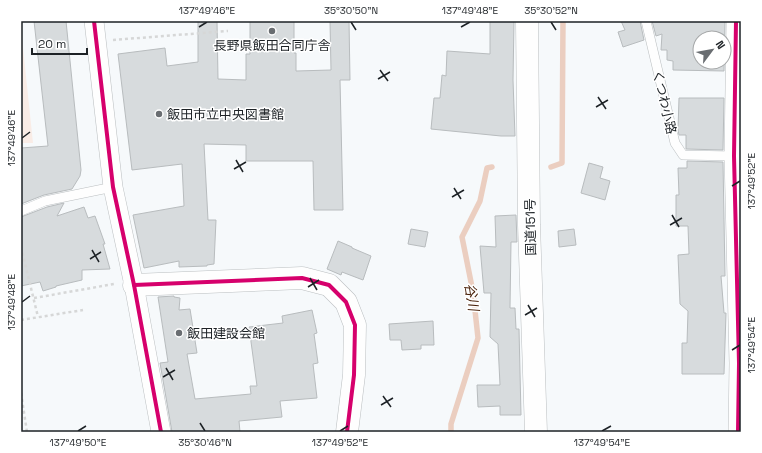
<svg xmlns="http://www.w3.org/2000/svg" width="762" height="453" viewBox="0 0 762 453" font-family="'Space Grotesk','Noto Sans JP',sans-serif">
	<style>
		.green { fill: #f9ece6 }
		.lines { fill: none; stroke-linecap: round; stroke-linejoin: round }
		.stream { stroke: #ebcec0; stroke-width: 5.5 }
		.building { fill: #d7dbdd; stroke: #b8bcbe; fill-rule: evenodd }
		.service-casing { stroke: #bbbfc1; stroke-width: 10 }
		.minor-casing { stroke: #bbbfc1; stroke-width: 20 }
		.tertiary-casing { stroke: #bbbfc1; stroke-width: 23 }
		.trunk-casing { stroke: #bbbfc1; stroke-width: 23 }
		.path { stroke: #d6d7d7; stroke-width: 2.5; stroke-dasharray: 3 3; stroke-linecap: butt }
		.service { stroke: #fefefe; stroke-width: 9 }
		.minor { stroke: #fefefe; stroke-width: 19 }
		.tertiary { stroke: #fefefe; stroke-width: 22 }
		.trunk { stroke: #fefefe; stroke-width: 22 }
		.cycleway-casing { stroke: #fff; stroke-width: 6 }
		.cycleway { stroke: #d6006c; stroke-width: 4 }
		.ticks { fill: none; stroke: #1d2226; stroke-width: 1.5 }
		.poi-dot { fill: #696d71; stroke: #fff; stroke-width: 1.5 }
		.labels { text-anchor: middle; stroke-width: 3; stroke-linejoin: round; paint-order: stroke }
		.poi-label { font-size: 13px; fill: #1d2226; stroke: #fff; text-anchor: start }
		.street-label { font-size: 13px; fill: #1d2226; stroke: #fff }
		.water-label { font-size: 14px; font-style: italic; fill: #471f07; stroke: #fff }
		.neatline { fill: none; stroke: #1d2226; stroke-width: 1.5 }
		.ticks-label { font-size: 10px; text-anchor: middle; fill: #1d2226 }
	</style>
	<rect width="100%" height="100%" fill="#f6f9fb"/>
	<polygon class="green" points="21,29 33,143 21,143"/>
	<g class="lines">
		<g class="stream">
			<polyline points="551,167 562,163 563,21"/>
			<polyline points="451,432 451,424 478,338 473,292 462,237 480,201 487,168 492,167"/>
		</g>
	</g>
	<g class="building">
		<polygon points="34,21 66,21 81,170 80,176 72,189 44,195 21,204 21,148 48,146"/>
		<polygon points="198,21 217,21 218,79 246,80 246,54 250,54 250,21 294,21 294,53 296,53 296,71 331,70 330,21 349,21 350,80 340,80 343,210 314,210 313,161 246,161 246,145 204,144 208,220 216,220 214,264 207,265 207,266 179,267 179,261 144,268 133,215 184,206 182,164 132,170 118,54 165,48 167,66 198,62"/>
		<polygon points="490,21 514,21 513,80 515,136 501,136 431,129 434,98 440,98 442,75 446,76 447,51 490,54"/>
		<polygon points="621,21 640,21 644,40 623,47 618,32 625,30"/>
		<path d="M 652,21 L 725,21 L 724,71 L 673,70 L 673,61 L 667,60 L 667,50 L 661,50 L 662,34 L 656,36 ZM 700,38 L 724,38 L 724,62 L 700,62 Z"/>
		<polygon points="679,98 724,98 723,150 686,149 686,135 679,135 678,130"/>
		<polygon points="687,161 723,162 725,276 721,276 724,313 726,313 724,374 682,374 682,343 687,343 688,311 680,304 678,255 689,254 688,226 676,226 676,195 679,195 678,168 687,168"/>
		<polygon points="589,163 603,167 600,178 610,181 605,200 581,193"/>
		<polygon points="64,203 57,216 84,207 88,218 95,216 105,244 103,244 110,269 82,270 82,280 56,286 56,287 43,291 40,282 21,286 21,217 47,207"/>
		<polygon points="516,215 517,242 511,242 510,308 515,308 516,329 519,329 521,415 500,415 500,406 478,407 477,385 500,385 498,344 490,337 491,293 484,293 480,246 496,247 495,216"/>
		<polygon points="411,229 428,232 425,247 408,244"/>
		<polygon points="574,229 576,245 559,247 558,231"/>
		<polygon points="338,241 352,247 352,248 371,256 363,280 342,272 341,275 327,269"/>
		<polygon points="174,296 174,297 180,298 179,310 190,309 197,353 187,354 195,399 251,394 250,386 257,386 249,327 283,323 282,316 312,310 317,333 314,334 318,363 313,364 317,398 280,401 282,417 239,421 240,432 172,432 160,363 168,362 158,297"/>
		<polygon points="433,321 434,345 421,345 421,349 402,350 401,340 390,340 389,324"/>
	</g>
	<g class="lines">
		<defs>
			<g id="service">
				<polyline points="646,21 675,143 683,155 734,156"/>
				<polyline points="21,211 45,201 113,187"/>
			</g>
			<g id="minor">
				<polyline points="94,21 113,187 134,285 161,432"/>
				<polyline points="736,21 734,156 739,363 738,432"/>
			</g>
			<polyline id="tertiary" points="134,285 302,278 329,285 346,302 355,325 354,375 347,432"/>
			<polyline id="trunk" points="527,21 529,225 536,432"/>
		</defs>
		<use href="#service" class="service-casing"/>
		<use href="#minor" class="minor-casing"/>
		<use href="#tertiary" class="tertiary-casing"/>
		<use href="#trunk" class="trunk-casing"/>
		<g class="path">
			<polyline points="113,40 228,31"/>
			<polyline points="21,247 38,317"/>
			<polyline points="34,298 114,284"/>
			<polyline points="21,320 83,310"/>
			<polyline points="21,393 27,432"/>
		</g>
		<use href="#service" class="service"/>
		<use href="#minor" class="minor"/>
		<use href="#tertiary" class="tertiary"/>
		<use href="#trunk" class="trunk"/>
		<defs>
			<g id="cycleway">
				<polyline points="94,21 113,187 134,285 161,432"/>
				<polyline points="736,21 734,156 739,363 738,432"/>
				<polyline points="134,285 302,278 329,285 346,302 355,325 354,375 347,432"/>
			</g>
		</defs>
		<use href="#cycleway" class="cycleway-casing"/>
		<use href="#cycleway" class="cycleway"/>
	</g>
	<path class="ticks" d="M 351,22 L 356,30M 551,22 L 556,30M 199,27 L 207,22M 461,27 L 470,22M 380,70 L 388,81M 378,79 L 390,72M 598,97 L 606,109M 596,107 L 608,100M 22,138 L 30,132M 236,160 L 243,172M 234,169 L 246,162M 732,186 L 740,181M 454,188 L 461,199M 452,197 L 464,190M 672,215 L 679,227M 670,225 L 682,218M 92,250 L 99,262M 90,259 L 101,252M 310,278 L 317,290M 308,287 L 319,280M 22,302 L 30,296M 528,305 L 535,317M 525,315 L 537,308M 732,350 L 740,345M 166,368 L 173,380M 163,377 L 175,370M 383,396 L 391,407M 381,405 L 393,398M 200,423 L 205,431M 78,431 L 86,426M 340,431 L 348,426M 602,431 L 611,426"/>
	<g class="poi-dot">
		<circle cx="272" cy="31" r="4"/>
		<circle cx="159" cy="114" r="4"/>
		<circle cx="179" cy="333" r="4"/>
	</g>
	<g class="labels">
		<g class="poi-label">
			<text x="272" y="50" text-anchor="middle">長野県飯田合同庁舎</text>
			<text x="167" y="119">飯田市立中央図書館</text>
			<text x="187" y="338">飯田建設会館</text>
		</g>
		<g class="street-label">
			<text transform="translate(665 102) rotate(77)" y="5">くつわ小路</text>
			<text transform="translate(530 227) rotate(-91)" y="5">国道151号</text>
		</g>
		<g class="water-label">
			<text transform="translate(472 297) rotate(81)" y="5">谷川</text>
		</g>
	</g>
	<rect width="762" height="453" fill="none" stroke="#ffffff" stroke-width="44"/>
	<g transform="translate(712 50) rotate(58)"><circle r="19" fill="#ffffff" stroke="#a5a7a8"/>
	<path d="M0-3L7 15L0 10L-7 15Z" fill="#696d71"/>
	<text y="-6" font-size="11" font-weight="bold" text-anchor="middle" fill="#1d2226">N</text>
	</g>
	<path d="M32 48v6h55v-6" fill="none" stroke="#1d2226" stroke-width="2"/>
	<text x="38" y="48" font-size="12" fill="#1d2226" stroke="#ffffff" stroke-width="3" paint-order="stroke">20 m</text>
	<rect x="22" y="22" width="718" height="409" class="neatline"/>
	<g class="ticks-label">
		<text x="207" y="14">137°49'46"E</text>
		<text x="351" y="14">35°30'50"N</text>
		<text x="470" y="14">137°49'48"E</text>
		<text x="551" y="14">35°30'52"N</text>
		<text transform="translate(11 138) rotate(-90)" y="4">137°49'46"E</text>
		<text transform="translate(751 181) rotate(-90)" y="4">137°49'52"E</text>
		<text transform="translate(11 302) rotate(-90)" y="4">137°49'48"E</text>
		<text transform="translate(751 345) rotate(-90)" y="4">137°49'54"E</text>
		<text x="78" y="446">137°49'50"E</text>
		<text x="205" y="446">35°30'46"N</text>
		<text x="340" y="446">137°49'52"E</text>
		<text x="602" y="446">137°49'54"E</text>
	</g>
</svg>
